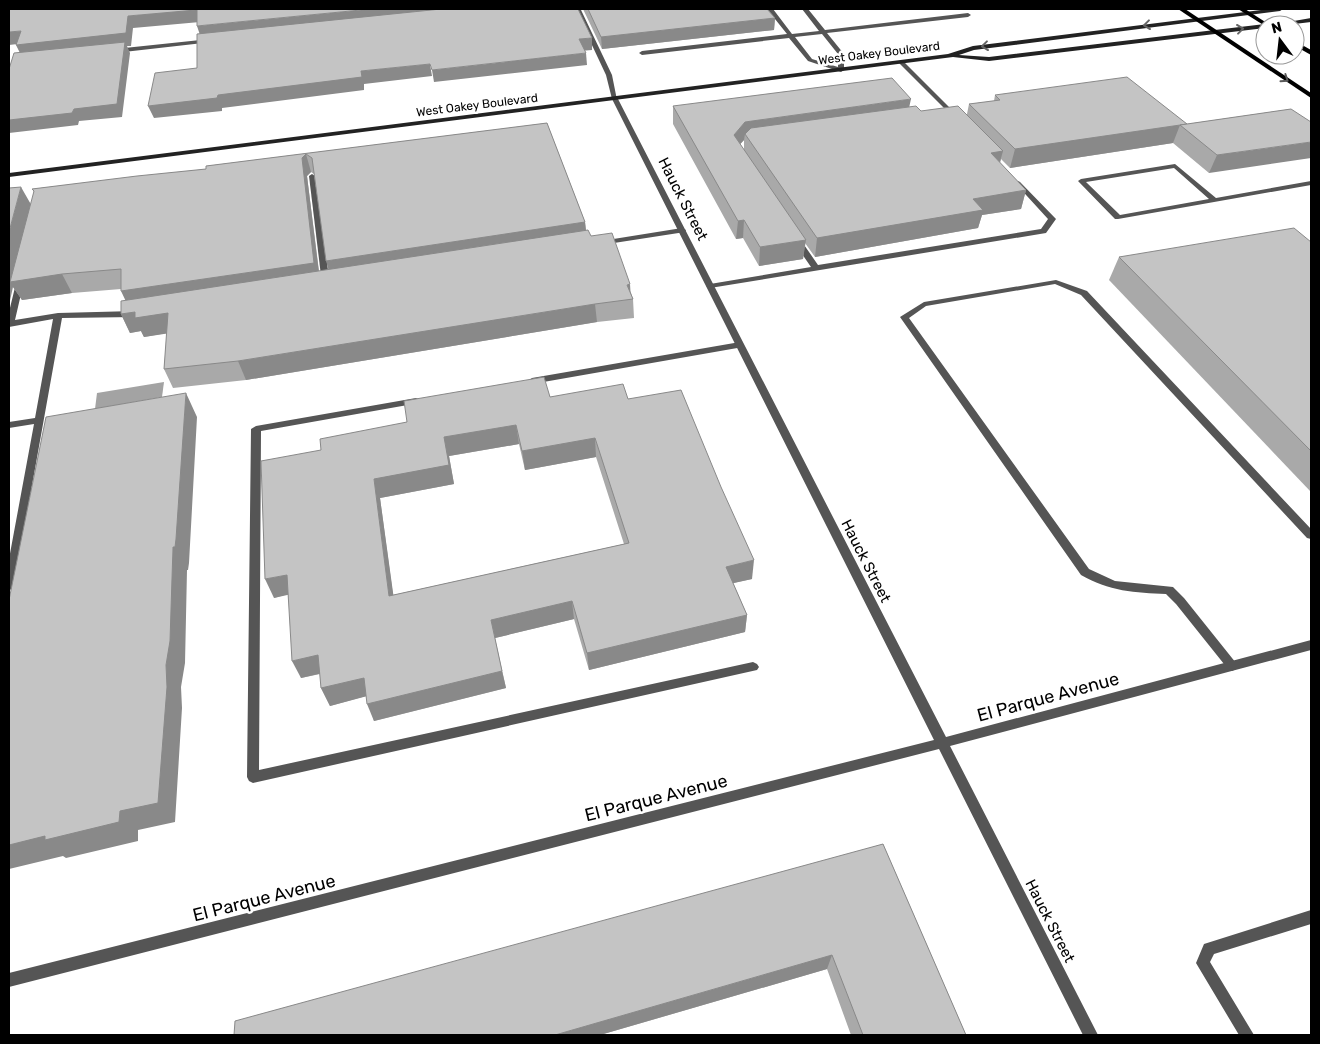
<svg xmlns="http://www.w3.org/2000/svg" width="1320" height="1044" viewBox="0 0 1320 1044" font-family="Rubik,sans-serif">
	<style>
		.water { fill: #a3a3a3 }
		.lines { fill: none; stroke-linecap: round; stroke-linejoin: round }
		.lane { fill: #555; fill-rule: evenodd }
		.street { fill: #555; fill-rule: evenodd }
		.secondary { fill: #222; fill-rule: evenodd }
		.primary { fill: #000; fill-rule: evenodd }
		.wall { fill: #a9a9a9; fill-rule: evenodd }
		.shaded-wall { fill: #898989 }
		.building { fill: #c4c4c4; stroke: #898989; fill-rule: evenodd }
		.oneway { stroke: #646464 }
		.oneway2 { stroke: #595959 }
		.labels { text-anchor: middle; stroke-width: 5; stroke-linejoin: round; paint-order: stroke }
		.far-street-label { font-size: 12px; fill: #000; stroke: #fff }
		.street-label { font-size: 15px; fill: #000; stroke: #fff }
		.near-street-label { font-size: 18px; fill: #000; stroke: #fff }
	</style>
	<rect width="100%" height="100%" fill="#fff"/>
	<polygon class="water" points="164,382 162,397 95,409 97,393"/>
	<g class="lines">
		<g class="lane">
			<polygon points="570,9 581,10 612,75 617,100 612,99 606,75 576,11"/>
			<path d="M 767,9 L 773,9 L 792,34 L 819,31 L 802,9 L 808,9 L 825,30 L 968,13 L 971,15 L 968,17 L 827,33 L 844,54 L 844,70 L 841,72 L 808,61 L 789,38 L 642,55 L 639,53 L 642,51 L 787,34 ZM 822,34 L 838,54 L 838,67 L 812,59 L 795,37 Z"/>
			<polygon points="210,39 212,40 212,42 115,53 112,51 115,49"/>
			<polygon points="899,61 903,61 957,115 957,117 953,117 899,63"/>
			<path d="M 1175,164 L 1216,198 L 1311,181 L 1311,185 L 1118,219 L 1115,219 L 1078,181 L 1081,179 ZM 1174,168 L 1209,199 L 1120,215 L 1086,182 Z"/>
			<polygon points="312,174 315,176 330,284 326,286 322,284 309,176"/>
			<polygon points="1018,181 1020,182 1056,219 1046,233 710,288 706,286 710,284 811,267 793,241 797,239 800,239 818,265 1041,229 1048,219 1016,184 1016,182"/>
			<polygon points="682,228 686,230 685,232 601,245 597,243 601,241"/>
			<polygon points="17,279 20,279 24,281 15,320 58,313 135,311 139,314 135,317 62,318 14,586 13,589 9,590 9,559 34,424 9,428 9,422 35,418 53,319 9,327 9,312"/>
			<path d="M 1056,280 L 1087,291 L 1311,529 L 1311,539 L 1307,538 L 1081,295 L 1055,284 L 926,306 L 909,318 L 1089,569 L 1115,581 L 1173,587 L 1184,598 L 1236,663 L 1238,666 L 1236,669 L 1232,671 L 1228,669 L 1176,604 L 1166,594 C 1136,593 1108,591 1081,575 L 900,317 L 924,302 Z"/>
			<polygon points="740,342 743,343 743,347 532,384 528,381 532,378"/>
			<polygon points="416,398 419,399 420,401 419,403 261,431 259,770 753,662 757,664 759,667 757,670 253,783 249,781 247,777 251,429 256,426"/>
			<polygon points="1311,910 1311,924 1214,954 1210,962 1254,1035 1239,1035 1196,963 1204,944"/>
		</g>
		<polygon class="street" points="615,97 618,99 946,737 1311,640 1311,650 950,746 1098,1035 1083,1035 939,749 9,987 9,973 934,740 612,99"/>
		<g class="secondary">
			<polygon points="1269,9 1283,9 1280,11 974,50 959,55 989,57 1265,24 1267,25 1265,25 1265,28 989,61 953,57 9,177 9,173 948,54 973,46"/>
			<polygon points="1311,18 1311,22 1286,25 1271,25"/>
		</g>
		<g class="primary">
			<polygon points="1178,9 1185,9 1311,93 1311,98"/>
			<polygon points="1238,9 1245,9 1270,25 1265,26"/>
			<polygon points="1295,41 1311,50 1311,55 1295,46"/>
		</g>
	</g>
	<g class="wall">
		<polygon points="580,9 767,9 775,18 774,30 602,49 583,9"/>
		<path d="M 995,95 L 1187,124 L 1291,109 L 1209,173 L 1173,143 L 1010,168 L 1001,159 L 1000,163 L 1026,190 L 1021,209 L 982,215 L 978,228 L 815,257 L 805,243 L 803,259 L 759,266 L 743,238 L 736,239 L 673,124 L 673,106 L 909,107 L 921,111 L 967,114 L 969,104 L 994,101 ZM 744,140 L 744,150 L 740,144 Z"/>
		<path d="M 547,123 L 585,222 L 586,230 L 631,293 L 633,299 L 634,318 L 597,322 L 246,380 L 173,388 L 164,369 L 167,333 L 144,337 L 141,331 L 130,333 L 121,314 L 126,300 L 121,289 L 72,293 L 22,300 L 13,287 L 34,192 L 32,189 L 206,169 L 206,166 ZM 311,172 L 314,174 L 328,270 L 319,271 L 307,176 Z"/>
		<polygon points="1311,242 1311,492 1109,280 1119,257"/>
		<path d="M 550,397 L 628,399 L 752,579 L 733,583 L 747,615 L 745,632 L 589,670 L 574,619 L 495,638 L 506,688 L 374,721 L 366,696 L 330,706 L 321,688 L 320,674 L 301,678 L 288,594 L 274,598 L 321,450 ZM 519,444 L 525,470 L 596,457 L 624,544 L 393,595 L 380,498 L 454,484 L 449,456 Z"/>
		<polygon points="883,844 966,1035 851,1035 827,969 600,1035 234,1035"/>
	</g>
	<g class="shaded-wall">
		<polygon points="196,9 200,9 200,22 133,28 131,46 127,46 130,53 122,117 79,121 78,125 9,133 9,120 74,109 22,57 16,45 128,16"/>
		<polygon points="371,9 488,9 201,38 197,26"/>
		<polygon points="775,18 774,30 602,49 601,37"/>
		<polygon points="21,31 26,43 9,45 9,32"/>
		<polygon points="592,38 592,50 580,51 579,39"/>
		<polygon points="586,53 587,65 434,82 432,70"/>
		<polygon points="430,64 432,76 364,84 364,90 222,108 222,111 154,118 148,106 361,71"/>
		<polygon points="911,99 907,117 745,134 744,140 732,153 734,135 745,122"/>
		<polygon points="1180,125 1173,143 1010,168 1015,149"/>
		<polygon points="1311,142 1311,158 1209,173 1217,155"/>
		<polygon points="1003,151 998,169 991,153"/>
		<polygon points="306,154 311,172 307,176 320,281 130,310 121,291 302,158"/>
		<polygon points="21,187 33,208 62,274 72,293 22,300 13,287 9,305 9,232"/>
		<polygon points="1026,190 1021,209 982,215 978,228 815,257 817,238 973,199"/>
		<polygon points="744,220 743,238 736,239 738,221"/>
		<polygon points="585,222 587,241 332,280 326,261"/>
		<polygon points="806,240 803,259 759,266 760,247"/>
		<polygon points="630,284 631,300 627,285"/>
		<polygon points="595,304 597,322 246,380 238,361"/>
		<polygon points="135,312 168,313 177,332 144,337 141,331 130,333 121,314"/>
		<polygon points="186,393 197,417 189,563 188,570 187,570 185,663 181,687 182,708 175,822 138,830 138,841 66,858 63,856 9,869 9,845 120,811 166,665 173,547"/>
		<polygon points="516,425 519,444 449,456 454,484 380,498 396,614 389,596 374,479 444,437"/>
		<polygon points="595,438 596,457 525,470 522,451"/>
		<polygon points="754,560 752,579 725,585 726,567"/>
		<polygon points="287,575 296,593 274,598 265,579"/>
		<polygon points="572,601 574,619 495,638 491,620"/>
		<polygon points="747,615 745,632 589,670 587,653"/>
		<polygon points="318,655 327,672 301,678 292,661"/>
		<polygon points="502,671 506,688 374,721 367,704"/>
		<polygon points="364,678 371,695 330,706 321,688"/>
		<polygon points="832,955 827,969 600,1035 555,1035"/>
	</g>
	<g class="building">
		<polygon points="9,9 196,9 196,10 128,16 126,33 16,45 21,31 9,32"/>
		<polygon points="197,9 371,9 197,26"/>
		<polygon points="441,9 578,9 592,38 579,39 586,53 432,70 430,64 361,71 362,77 218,95 217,98 148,106 155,73 197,68 197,34"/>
		<polygon points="588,9 767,9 775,18 601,37"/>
		<polygon points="125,42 117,104 74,109 72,113 9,120 9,69 14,53"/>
		<polygon points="1127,77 1187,124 1015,149 969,104 1000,100 995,95"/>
		<polygon points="892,78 911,99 745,122 734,135 806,240 760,247 744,220 738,221 673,106"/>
		<polygon points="916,106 921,111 958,106 1003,151 991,153 1026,190 973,199 983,210 817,238 745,134 751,128"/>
		<polygon points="1291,109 1311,122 1311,142 1217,155 1180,125"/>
		<polygon points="547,123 585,222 326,261 312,158 306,154 302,158 314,263 121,291 121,269 62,274 10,282 34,191 32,189 137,176 206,169 206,166"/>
		<polygon points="21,187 9,232 9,188"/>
		<polygon points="1294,228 1311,242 1311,451 1119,257"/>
		<polygon points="588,230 591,236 612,233 630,284 627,285 633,299 595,304 238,361 164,369 168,313 135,318 135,312 121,314 121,301"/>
		<path d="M 544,377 L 550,397 L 623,384 L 628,399 L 681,390 L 721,487 L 754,560 L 726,567 L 747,615 L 587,653 L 572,601 L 491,620 L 502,671 L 367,704 L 364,678 L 321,688 L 318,655 L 292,661 L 287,575 L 265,579 L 261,461 L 321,450 L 320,439 L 407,422 L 404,401 ZM 516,425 L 522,451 L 595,438 L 629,543 L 389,596 L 374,479 L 449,465 L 444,437 Z"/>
		<polygon points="186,393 176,539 175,547 173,547 170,641 166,665 167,687 158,803 120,811 119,822 45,840 45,836 9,845 9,600 46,417"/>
		<polygon points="883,844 966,1035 863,1035 832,955 555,1035 234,1035 235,1021"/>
	</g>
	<defs><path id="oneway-chevron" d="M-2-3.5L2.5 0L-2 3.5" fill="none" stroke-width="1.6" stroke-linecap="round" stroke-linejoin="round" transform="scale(1.25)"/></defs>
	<g class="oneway">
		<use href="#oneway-chevron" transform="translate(1147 25) rotate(173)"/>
		<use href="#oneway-chevron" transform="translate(1240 29) rotate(-7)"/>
		<use href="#oneway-chevron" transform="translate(985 46) rotate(173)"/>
	</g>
	<use class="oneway2" href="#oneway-chevron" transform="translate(1285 79) rotate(34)"/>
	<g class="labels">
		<g class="far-street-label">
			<text transform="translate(879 53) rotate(-7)" y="4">West Oakey Boulevard</text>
			<text transform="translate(477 105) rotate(-7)" y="4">West Oakey Boulevard</text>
		</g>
		<g class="street-label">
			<text transform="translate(683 199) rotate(63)" y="5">Hauck Street</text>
			<text transform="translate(866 561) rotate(63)" y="5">Hauck Street</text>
			<text transform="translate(1050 921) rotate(63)" y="5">Hauck Street</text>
		</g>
		<g class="near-street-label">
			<text transform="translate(1048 697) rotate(-15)" y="6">El Parque Avenue</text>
			<text transform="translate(656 798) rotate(-14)" y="6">El Parque Avenue</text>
			<text transform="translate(264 898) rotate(-14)" y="6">El Parque Avenue</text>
		</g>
	</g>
	<rect width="1320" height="1044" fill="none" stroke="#000000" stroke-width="20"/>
	<g transform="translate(1280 40) rotate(345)"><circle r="24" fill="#ffffff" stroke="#999999"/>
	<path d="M0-4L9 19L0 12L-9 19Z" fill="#000000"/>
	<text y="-8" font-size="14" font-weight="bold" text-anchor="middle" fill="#000000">N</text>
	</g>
</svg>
